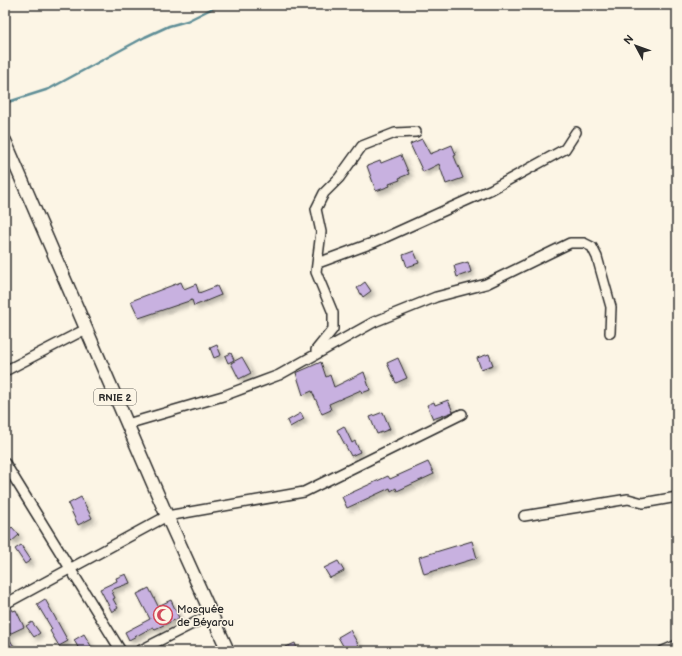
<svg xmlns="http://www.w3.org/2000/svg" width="682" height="656" viewBox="0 0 682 656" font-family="'Balsamiq Sans',sans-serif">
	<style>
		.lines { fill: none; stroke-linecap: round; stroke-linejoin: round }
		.stream { stroke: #5f8e97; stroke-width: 2.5 }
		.building { fill: #c8b1e0; stroke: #2b2b2b; filter: url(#shadow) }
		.minor-casing { stroke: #2b2b2b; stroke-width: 12 }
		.major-casing { stroke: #2b2b2b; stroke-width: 15 }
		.minor { stroke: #fcf5e5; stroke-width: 9 }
		.major { stroke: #fcf5e5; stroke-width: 12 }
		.labels { text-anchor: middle; stroke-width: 3; stroke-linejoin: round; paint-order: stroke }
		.shield { fill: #fcf5e5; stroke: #6a6863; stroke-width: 1 }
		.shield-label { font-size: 10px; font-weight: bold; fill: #2b2b2b }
		.poi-label { font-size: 11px; fill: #2b2b2b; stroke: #fcf5e5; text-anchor: start }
	</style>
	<defs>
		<filter id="shadow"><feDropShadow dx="3.5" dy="3.5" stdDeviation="2" flood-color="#0004"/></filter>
	</defs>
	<rect width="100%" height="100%" fill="#fcf5e5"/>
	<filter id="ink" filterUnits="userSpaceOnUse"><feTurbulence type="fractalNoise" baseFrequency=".025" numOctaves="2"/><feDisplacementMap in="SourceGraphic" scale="8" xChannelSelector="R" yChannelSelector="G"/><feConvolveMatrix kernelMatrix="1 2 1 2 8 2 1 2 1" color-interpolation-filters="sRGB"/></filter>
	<g filter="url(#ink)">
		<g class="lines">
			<polyline class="stream" points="5,103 49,89 145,37 169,26 187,21 219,5"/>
		</g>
		<g class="building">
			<polygon points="422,139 430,154 452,145 456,155 454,156 463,178 446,184 439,164 423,172 410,144"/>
			<polygon points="401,155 409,174 399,178 400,180 389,184 390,186 376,191 367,166 380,161 381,163"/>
			<polygon points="414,251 419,263 407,267 403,255"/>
			<polygon points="468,262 471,272 457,277 454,266"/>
			<polygon points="181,282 184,289 196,284 199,293 217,286 221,295 194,306 192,300 139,318 131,301"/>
			<polygon points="365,282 371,291 363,297 357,288"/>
			<polygon points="217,345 221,355 214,358 210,348"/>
			<polygon points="231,353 234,360 228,363 225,356"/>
			<polygon points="489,354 493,365 481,369 477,358"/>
			<polygon points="242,357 251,373 239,379 231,363"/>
			<polygon points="398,358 407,378 396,383 387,363"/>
			<polygon points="321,362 326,377 330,375 334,387 364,372 370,390 362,393 361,390 329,404 331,410 322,414 312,391 303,395 296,373"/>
			<polygon points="448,400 453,412 433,419 427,405 434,402 435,405"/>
			<polygon points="383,412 390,429 377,434 370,417"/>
			<polygon points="301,413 304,419 290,427 287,421"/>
			<polygon points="344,426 352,443 355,441 360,452 351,456 337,430"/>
			<polygon points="428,462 434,474 397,491 396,488 391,491 390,488 347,508 342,497 388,476 390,479"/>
			<polygon points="81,497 92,518 78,525 68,504"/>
			<polygon points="12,527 19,535 11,542 5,533"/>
			<polygon points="472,541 477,558 424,574 419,557"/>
			<polygon points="21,545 31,560 25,564 15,549"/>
			<polygon points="338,561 344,571 330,578 324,568"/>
			<polygon points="126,574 130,583 111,590 115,598 113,599 118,608 112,612 100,589 117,581 116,578"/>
			<polygon points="149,588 158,606 171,600 179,618 155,629 153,627 129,640 125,632 150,619 137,594"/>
			<polygon points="45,599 68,641 59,646 50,631 52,629 37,604"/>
			<polygon points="11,607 13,611 16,610 24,627 7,635 15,648 7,651 5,648 5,610"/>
			<polygon points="32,622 40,633 34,637 26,626"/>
			<polygon points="350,630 362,651 346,651 338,637"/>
			<polygon points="84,634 94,651 80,651 74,640"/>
			<polygon points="295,643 298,651 277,651"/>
		</g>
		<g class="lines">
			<defs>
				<g id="minor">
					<polyline points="318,263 375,242 492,189 565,149 576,132"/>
					<polyline points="316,350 333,329 333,313 316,272 321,232 316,209 324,193 339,178 362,146 395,133 416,132"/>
					<polyline points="5,371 86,329"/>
					<polyline points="127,424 223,396 279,375 374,322 436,297 486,284 570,243 584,243 592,247 597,257 611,307 610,333"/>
					<polyline points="5,463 121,651"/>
					<polyline points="524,516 628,499 643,503 677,497"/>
					<polyline points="5,604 167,516 304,492 462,414"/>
					<polyline points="139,651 212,614"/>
					<polyline points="663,651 677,645"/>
				</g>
				<polyline id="major" points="5,141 167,516 228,651"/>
			</defs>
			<use href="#minor" class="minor-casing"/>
			<use href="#major" class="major-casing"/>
			<use href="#minor" class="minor"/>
			<use href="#major" class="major"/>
		</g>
	</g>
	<defs>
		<symbol id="mosque-ring" viewBox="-11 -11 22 22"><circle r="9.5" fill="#fcf5e5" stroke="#d1495b" stroke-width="1.5"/><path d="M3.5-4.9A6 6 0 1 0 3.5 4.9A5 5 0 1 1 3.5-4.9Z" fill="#d1495b"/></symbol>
	</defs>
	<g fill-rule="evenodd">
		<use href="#mosque-ring" x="152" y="604" width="22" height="22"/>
	</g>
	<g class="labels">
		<rect class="shield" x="94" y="389" width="42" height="16" rx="3"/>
		<g class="shield-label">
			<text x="115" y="401">RNIE 2</text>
		</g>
		<g class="poi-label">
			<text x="177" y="613">Mosquée<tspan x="177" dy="13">de Béyarou</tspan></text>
		</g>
	</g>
	<rect width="682" height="656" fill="none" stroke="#fcf5e5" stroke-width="20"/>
	<rect x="10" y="10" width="662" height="636" fill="none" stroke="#2b2b2b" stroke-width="1.5" filter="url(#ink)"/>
	<g transform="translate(636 46) rotate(311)" stroke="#fcf5e5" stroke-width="3" paint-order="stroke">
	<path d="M0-3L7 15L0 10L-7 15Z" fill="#2b2b2b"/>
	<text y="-6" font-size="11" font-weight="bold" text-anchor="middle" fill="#2b2b2b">N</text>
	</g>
</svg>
